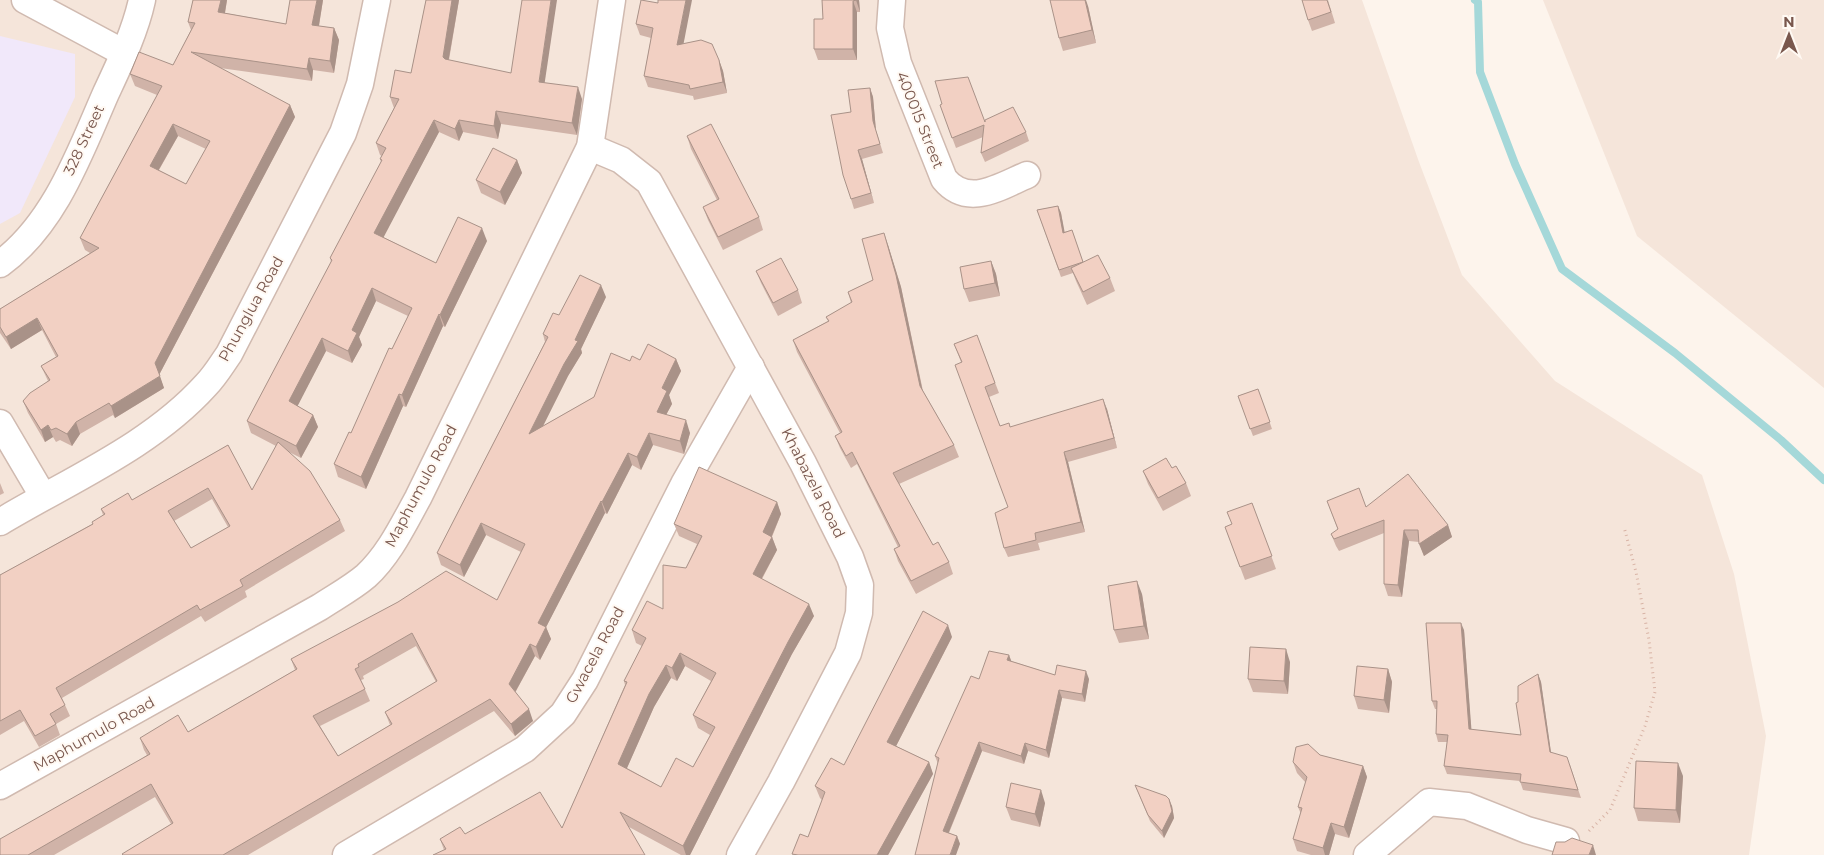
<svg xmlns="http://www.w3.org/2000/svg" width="1824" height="855" viewBox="0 0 1824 855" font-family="Montserrat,sans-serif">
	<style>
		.residential { fill: #f5e5da }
		.education { fill: #f1e8fa }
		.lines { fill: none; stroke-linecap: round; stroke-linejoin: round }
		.stream { stroke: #a5d8d9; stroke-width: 8 }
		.minor-casing { stroke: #d0bab0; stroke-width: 29 }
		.path { stroke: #d8b3a5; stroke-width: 3; stroke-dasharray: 1 4; stroke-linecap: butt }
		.minor { stroke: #fff; stroke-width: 26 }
		.wall { fill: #d0b3a8; fill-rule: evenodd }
		.shaded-wall { fill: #a99288 }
		.building { fill: #f2d0c3; stroke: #a99288; fill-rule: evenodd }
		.labels { text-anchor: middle; stroke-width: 4; stroke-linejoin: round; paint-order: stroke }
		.street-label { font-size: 15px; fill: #79574d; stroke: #fff9f3 }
	</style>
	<rect width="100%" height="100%" fill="#fdf4ec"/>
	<g class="residential">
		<polygon points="0,0 1362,0 1419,162 1462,275 1555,381 1702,475 1734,574 1766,736 1749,855 0,855"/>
		<polygon points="1543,0 1824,0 1824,388 1637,236"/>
	</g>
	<polygon class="education" points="0,36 75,54 75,97 20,213 0,224"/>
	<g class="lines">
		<polyline class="stream" points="1475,0 1478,2 1480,72 1515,164 1562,269 1675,353 1781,440 1824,480"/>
		<defs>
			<g id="minor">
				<polyline points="25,0 124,53"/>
				<path d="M 892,0 L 890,28 L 898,63 L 944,179 C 968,208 999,187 1027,175"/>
				<polyline points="590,147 621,160 649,182 803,463 850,557 860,585 859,613 848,653 781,782 740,855"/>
				<path d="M 0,264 C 55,224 80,152 106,93 C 120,63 135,32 142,0"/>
				<polyline points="0,423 43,496"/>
				<path d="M 0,522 C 70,480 151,446 206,385 C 215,376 222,364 229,354 L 343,133 L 360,84 L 377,0"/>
				<path d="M 0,786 L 320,607 C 335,597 352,588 366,576 C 389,555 403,525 418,498 L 590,147 L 612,0"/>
				<polyline points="346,855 525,749 563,714 585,680 684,484 751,367"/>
				<polyline points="1367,855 1429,802 1467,806 1527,830 1566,841"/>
			</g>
		</defs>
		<use href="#minor" class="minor-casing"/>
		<polyline class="path" points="1589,831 1610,810 1645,726 1655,692 1649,640 1636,572 1624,527"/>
		<use href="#minor" class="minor"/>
	</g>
	<g class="wall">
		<path d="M 193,0 L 227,0 L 225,13 L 286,24 L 323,0 L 319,26 L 334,28 L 339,40 L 334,73 L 313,70 L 312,81 L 220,68 L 290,105 L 295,117 L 159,375 L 164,388 L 115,418 L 113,415 L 80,434 L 72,446 L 60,440 L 56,442 L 53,437 L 45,442 L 28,413 L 23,401 L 48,381 L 41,366 L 56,357 L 42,330 L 11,349 L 0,333 L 0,309 L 90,253 L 85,250 L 80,238 L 157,95 L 135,86 L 130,74 L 173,65 L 191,30 L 188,22 ZM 178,136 L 206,149 L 186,184 L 159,170 Z"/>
		<path d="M 426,0 L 459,0 L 449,60 L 545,83 L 582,99 L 577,135 L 501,124 L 498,139 L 463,132 L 459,141 L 439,132 L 383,237 L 436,263 L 487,241 L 445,327 L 443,326 L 406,407 L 403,406 L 366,489 L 338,477 L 334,464 L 351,433 L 408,316 L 376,301 L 359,337 L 362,345 L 352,363 L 326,351 L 297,406 L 313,415 L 318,427 L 301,458 L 289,452 L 340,520 L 345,531 L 245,591 L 247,597 L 205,622 L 201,616 L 62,698 L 65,705 L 70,716 L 56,724 L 60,735 L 39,747 L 24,721 L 0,735 L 0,575 L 92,524 L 103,515 L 101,509 L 132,500 L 228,445 L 252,490 L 276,446 L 251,433 L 247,421 L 331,262 L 330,258 L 381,162 L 380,159 L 382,156 L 380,155 L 376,143 L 394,108 L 390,97 L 411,73 ZM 212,499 L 228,527 L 191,548 L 174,521 Z"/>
		<polygon points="641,0 683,44 719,60 723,71 727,93 694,100 693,96 648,87 644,76 651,38 640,35 636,24"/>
		<polygon points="822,0 859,0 860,12 857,12 857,60 818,60 814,49 823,19"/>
		<polygon points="1328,0 1335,23 1312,31 1308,20"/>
		<polygon points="1088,6 1096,43 1063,51 1059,38"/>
		<polygon points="870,88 873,97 876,131 883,153 862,159 874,203 854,209 851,199 851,112"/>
		<polygon points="940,105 985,122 1026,132 1029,141 985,162 981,153 983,137 956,148"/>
		<polygon points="687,136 759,217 763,230 723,250 708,220 703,207 717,200 691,149"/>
		<polygon points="517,160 522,173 505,205 481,193 476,180"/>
		<polygon points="1058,206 1061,213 1064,232 1072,230 1083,262 1110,278 1115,291 1087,305 1076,281 1073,273 1061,277 1037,210"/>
		<polygon points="888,245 901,287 923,391 954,445 959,457 899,484 933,545 949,562 953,574 916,594 898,561 894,549 898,547 857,464 851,468 840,448 835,436 840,433 797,352 793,340 828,321 826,317 851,303 848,292 873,280"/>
		<polygon points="991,261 996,274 1000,296 969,302 964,289"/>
		<polygon points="756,271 798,290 802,303 778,316 761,283"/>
		<path d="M 606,297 L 581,349 L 582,353 L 568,376 L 543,426 L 594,397 L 630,361 L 676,359 L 681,371 L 669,395 L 672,404 L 666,415 L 690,433 L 684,454 L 653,445 L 641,470 L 632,465 L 607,514 L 605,513 L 546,627 L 551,639 L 540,660 L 535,656 L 515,693 L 533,721 L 515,736 L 494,711 L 248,855 L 122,855 L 171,824 L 155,797 L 54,855 L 0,855 L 147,755 L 144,750 L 140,738 L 188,732 L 295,670 L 291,659 L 497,600 L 521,552 L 486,535 L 464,577 L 441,565 L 437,553 L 545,342 L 543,334 L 559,315 ZM 416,646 L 436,682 L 385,712 L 390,725 L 338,756 L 320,726 L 370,701 L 361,680 L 364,679 L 363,676 Z"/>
		<polygon points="977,335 999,393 989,397 1000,426 1010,427 1107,409 1117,448 1068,462 1085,532 1038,543 1040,550 1008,557 1004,548 1008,507 961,362 954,344"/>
		<polygon points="1258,389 1272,429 1253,436 1238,396"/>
		<polygon points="1172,468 1186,483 1191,496 1163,511 1148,484 1143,471"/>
		<polygon points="0,483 4,493 0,495"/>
		<polygon points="1327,501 1366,507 1448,525 1452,537 1424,556 1419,542 1409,541 1402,597 1388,596 1384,584 1384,533 1339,551 1336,546 1331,534 1338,530"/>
		<path d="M 777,502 L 781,514 L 772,537 L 777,550 L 762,579 L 814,616 L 792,654 L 690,855 L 681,855 L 629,827 L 444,850 L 440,839 L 465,834 L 562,828 L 625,685 L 624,681 L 642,646 L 636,643 L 632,630 L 663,609 L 686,568 L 697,544 L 679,536 L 674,524 ZM 685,666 L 711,681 L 693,715 L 698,728 L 710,735 L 693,767 L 661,787 L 627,768 L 654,707 L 671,678 L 677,681 Z"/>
		<polygon points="1252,503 1276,569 1245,580 1225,527 1232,524"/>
		<polygon points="1142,594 1149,639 1119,643 1114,630"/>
		<polygon points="1464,630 1471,730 1521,735 1518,702 1538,674 1541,682 1551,752 1570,765 1581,798 1523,790 1520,781 1447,774 1444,766 1447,742 1438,742 1436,734 1437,709 1435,709 1432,701"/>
		<polygon points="952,637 896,746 929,762 933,774 888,855 793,855 792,854 808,837 822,800 820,798 815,786 844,765"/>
		<polygon points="1009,655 1011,661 1055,675 1089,679 1085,702 1062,698 1049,758 1028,751 1024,764 982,751 949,833 957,836 960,844 915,855 938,764 935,756 979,679"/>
		<polygon points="1290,662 1288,694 1253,692 1248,679"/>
		<polygon points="1388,669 1392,682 1389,713 1358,709 1354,696"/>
		<polygon points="1320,755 1363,766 1367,777 1349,838 1335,834 1329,855 1311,855 1297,851 1293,839 1301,814 1298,807 1306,783 1297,773 1293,762"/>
		<polygon points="1683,776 1680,823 1638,821 1634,808"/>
		<polygon points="1135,785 1172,806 1174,818 1164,838 1150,821"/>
		<polygon points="1045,803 1040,827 1011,820 1006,807"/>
	</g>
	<g class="shaded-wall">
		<polygon points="221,0 227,0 223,24 218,12"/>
		<polygon points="317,0 323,0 317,37 312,25"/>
		<polygon points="452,0 459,0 447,69 443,57"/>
		<polygon points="551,0 557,0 543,94 539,82"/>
		<polygon points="686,0 692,0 681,57 677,45"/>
		<polygon points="856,0 859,0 860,12"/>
		<polygon points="1085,0 1086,0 1088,6 1096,43 1092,30"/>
		<polygon points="853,1 857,12 857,60 853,49"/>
		<polygon points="334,28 339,40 334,73 330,61"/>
		<polygon points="309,58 313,70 312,81 307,69"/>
		<polygon points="719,60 723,71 727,93 723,82"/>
		<polygon points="578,87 582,99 577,135 572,123"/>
		<polygon points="870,88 873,97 876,131 883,153 873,121"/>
		<polygon points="290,105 295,117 159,375 155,363"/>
		<polygon points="496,111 501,124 498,139 494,126"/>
		<polygon points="434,120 439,132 379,246 374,233"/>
		<polygon points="459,120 463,132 459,141 455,129"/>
		<polygon points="173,124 178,136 154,178 150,166"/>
		<polygon points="858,150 862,159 874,203 871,193"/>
		<polygon points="517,160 522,173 505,205 500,192"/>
		<polygon points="1058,206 1061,213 1066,239 1063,233"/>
		<polygon points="482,228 487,241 445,327 440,315"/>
		<polygon points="884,233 888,245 901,287 924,398 920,386"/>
		<polygon points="991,261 996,274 1000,296 995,283"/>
		<polygon points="601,285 606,297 581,349 582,353 568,376 533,446 529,434"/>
		<polygon points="372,288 376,301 359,337 362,345 352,363 348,351 352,330"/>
		<polygon points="439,314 443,326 406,407 402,395"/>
		<polygon points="37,318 42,330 11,349 6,337"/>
		<polygon points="322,338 326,351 294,413 289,401"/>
		<polygon points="676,359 681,371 669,395 672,404 661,424 657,412 662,388"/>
		<polygon points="160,376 164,388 115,418 111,406"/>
		<polygon points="399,394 403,406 366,489 361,477"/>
		<polygon points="1103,399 1107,409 1117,448 1114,438"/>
		<polygon points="313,415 318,427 301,458 296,446"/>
		<polygon points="686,420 690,433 684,454 680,441"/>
		<polygon points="76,422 80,434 72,446 67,434"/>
		<polygon points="48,425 53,437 45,442 41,430"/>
		<polygon points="649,433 653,445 641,470 637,457"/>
		<polygon points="1064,452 1068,462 1085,532 1081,522"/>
		<polygon points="628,453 632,465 607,514 602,502"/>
		<polygon points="601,501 605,513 542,635 538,623"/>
		<polygon points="777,502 781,514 768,545 763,532"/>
		<polygon points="481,523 486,535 464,577 460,565"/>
		<polygon points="1448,525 1452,537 1424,556 1419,544"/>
		<polygon points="1404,530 1409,541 1402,597 1398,585"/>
		<polygon points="772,537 777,550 757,587 753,574"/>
		<polygon points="1137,581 1142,594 1149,639 1144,626"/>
		<polygon points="809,604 814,616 792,654 690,855 686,855 683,846 788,642"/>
		<polygon points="1461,623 1464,630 1472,737 1469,729"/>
		<polygon points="948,625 952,637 892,754 887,742"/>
		<polygon points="546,627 551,639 540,660 536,647"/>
		<polygon points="530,644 535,656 513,696 509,684"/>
		<polygon points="1286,649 1290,662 1288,694 1284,681"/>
		<polygon points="680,653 685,666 677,681 672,668"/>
		<polygon points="1009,655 1012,663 1007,660"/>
		<polygon points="666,665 671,678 654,707 623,777 618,764 649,694"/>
		<polygon points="1388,669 1392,682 1389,713 1384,700"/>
		<polygon points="1086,671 1089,679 1085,702 1082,694"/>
		<polygon points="1538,674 1541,682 1552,760 1550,752"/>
		<polygon points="1059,690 1062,698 1049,758 1046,750"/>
		<polygon points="529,709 533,721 515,736 511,724"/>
		<polygon points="979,742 982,751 946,839 943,831"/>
		<polygon points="1025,743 1028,751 1024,764 1021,756"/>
		<polygon points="929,762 933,774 888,855 877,855"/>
		<polygon points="1678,763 1683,776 1680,823 1676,810"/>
		<polygon points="1363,766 1367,777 1349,838 1344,827"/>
		<polygon points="1041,790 1045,803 1040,827 1035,814"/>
		<polygon points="1169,799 1172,806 1174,818 1164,838 1162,831"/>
		<polygon points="1331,823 1335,834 1329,855 1325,855 1323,848"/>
		<polygon points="957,836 960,844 956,855 950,855"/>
		<polygon points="1593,845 1596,855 1589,855"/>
	</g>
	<g class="building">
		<path d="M 193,0 L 221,0 L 218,12 L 286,24 L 290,0 L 317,0 L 312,25 L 334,28 L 330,61 L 309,58 L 307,69 L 191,52 L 290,105 L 155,363 L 160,376 L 111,406 L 109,403 L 76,422 L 67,434 L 56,428 L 51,430 L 48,425 L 41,430 L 23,401 L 30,393 L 50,380 L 41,366 L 58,356 L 37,318 L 6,337 L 0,327 L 0,309 L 99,248 L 80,238 L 162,86 L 130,74 L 139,52 L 173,65 L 195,23 L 188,22 ZM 173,124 L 210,141 L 186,184 L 150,166 Z"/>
		<polygon points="426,0 452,0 443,57 445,59 511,73 522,0 551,0 539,82 578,87 572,123 496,111 494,126 459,120 455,129 434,120 374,233 436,263 458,217 482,228 440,315 439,314 402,395 399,394 361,477 334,464 349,432 351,433 389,348 392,349 412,308 372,288 352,330 357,333 348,351 322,338 289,401 313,415 296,446 247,421 332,260 330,258 382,160 380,159 386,148 376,143 399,99 390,97 395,70 411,73"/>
		<polygon points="641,0 658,3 658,0 686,0 677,45 701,40 712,44 719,60 723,82 690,89 689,85 644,76 653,28 636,24"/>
		<polygon points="822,0 856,0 853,1 853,49 814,49 814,19 823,19"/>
		<polygon points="1050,0 1085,0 1092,30 1059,38"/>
		<polygon points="1302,0 1327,0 1331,12 1308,20"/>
		<polygon points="968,77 985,122 985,120 1013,107 1026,132 981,153 984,125 952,138 940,105 942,104 935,81"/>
		<polygon points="870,88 873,121 880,144 858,150 871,193 851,199 843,175 831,115 851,112 848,90"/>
		<polygon points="711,124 759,217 718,237 703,207 719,199 687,136"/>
		<polygon points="493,148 517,160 500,192 476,180"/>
		<polygon points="1058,206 1063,233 1072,230 1083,262 1059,270 1037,210"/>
		<polygon points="884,233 896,275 920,386 954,445 893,473 933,545 938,542 949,562 911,581 894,549 900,546 852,452 846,456 835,436 842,432 793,340 829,321 826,317 852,302 848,292 873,280 862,239"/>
		<polygon points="1098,255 1110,278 1083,292 1071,268"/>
		<polygon points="781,258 798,290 773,303 756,271"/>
		<polygon points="991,261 995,283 964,289 960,267"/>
		<path d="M 580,275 L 601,285 L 575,340 L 578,341 L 564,364 L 529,434 L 594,397 L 611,353 L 630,361 L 632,356 L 640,360 L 648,344 L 676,359 L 662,388 L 667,391 L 657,412 L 686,420 L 680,441 L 649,433 L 637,457 L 628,453 L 602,502 L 601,501 L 538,623 L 546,627 L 536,647 L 530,644 L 509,684 L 529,709 L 511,724 L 490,699 L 223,855 L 123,855 L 122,854 L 173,823 L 151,784 L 28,855 L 0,855 L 0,839 L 150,754 L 140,738 L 178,715 L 188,732 L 297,669 L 291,659 L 398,602 L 446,571 L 497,600 L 525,544 L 481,523 L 460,565 L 437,553 L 548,337 L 543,334 L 553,313 L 559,315 ZM 412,633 L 437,681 L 385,712 L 392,724 L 338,756 L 313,716 L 365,689 L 355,669 L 359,667 L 358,664 Z"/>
		<polygon points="977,335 995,383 985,387 1000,426 1009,423 1010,427 1103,399 1114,438 1064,452 1081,522 1035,533 1036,540 1004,548 995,513 1008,507 955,365 962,362 954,344"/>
		<polygon points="1258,389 1270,422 1250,429 1238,396"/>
		<path d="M 278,442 L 310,471 L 340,520 L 240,580 L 243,586 L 200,610 L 197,605 L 56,688 L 65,705 L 50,714 L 56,724 L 35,736 L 20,710 L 0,721 L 0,575 L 93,524 L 92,522 L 105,514 L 101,509 L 128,493 L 132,500 L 228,445 L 252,490 ZM 208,488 L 230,526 L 191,548 L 168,511 Z"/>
		<polygon points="1166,458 1172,468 1176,466 1186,483 1158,498 1143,471"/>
		<path d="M 699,467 L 777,502 L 763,532 L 772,537 L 753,574 L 809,604 L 788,642 L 683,846 L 620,812 L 645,855 L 433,855 L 446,849 L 440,839 L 460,827 L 465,834 L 540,792 L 562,828 L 627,682 L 624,681 L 646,638 L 632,630 L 647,601 L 663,609 L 663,565 L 686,568 L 702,536 L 674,524 ZM 680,653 L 716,673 L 693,715 L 715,727 L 693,767 L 676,758 L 661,787 L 618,764 L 649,694 L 666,665 L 672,668 Z"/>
		<polygon points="1408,474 1448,525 1419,544 1418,530 1404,530 1398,585 1384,584 1384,520 1334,539 1331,534 1338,529 1327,501 1359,488 1366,507"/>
		<polygon points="1252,503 1272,556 1240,567 1225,527 1232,524 1227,512"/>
		<polygon points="1137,581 1144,626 1114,630 1108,586"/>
		<polygon points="923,611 948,625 887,742 929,762 877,855 798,855 792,854 800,834 808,837 825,792 815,786 831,758 844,765"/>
		<polygon points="1426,623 1461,623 1469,729 1521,735 1516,703 1518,702 1518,686 1538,674 1550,752 1567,757 1578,790 1520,782 1521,774 1444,766 1448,735 1436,734 1437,701 1432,701"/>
		<polygon points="1250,647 1286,649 1284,681 1248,679"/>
		<polygon points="989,651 1009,655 1007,660 1055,675 1057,665 1086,671 1082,694 1059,690 1046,750 1025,743 1021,756 979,742 943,831 957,836 950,855 915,855 939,758 935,756 971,676 979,679"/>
		<polygon points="1357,666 1388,669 1384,700 1354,696"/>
		<polygon points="1308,744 1320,755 1363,766 1344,827 1331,823 1323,848 1293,839 1302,808 1298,807 1307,777 1293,762 1296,747"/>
		<polygon points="1636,761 1678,763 1676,810 1634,808"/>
		<polygon points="1011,783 1041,790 1035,814 1006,807"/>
		<polygon points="1135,785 1166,796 1169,799 1172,811 1162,831 1148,815"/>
		<polygon points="1572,838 1593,845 1589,855 1552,855 1556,842 1565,842"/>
	</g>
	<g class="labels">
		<g class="street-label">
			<text transform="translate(920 120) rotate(68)" y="5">400015 Street</text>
			<text transform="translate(84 140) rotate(-65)" y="5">328 Street</text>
			<text transform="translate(251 309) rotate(-61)" y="5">Phunglua Road</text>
			<text transform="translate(813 483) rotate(63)" y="5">Khabazela Road</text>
			<text transform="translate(421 486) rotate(-62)" y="5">Maphumulo Road</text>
			<text transform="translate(595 655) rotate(-62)" y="5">Gwacela Road</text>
			<text transform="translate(94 734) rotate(-29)" y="5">Maphumulo Road</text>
		</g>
	</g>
	<g transform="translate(1789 35)" stroke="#fff9f3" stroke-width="4" paint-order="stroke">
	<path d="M0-4L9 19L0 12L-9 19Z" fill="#79574d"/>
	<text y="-8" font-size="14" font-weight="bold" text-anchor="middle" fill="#79574d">N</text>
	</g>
</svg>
